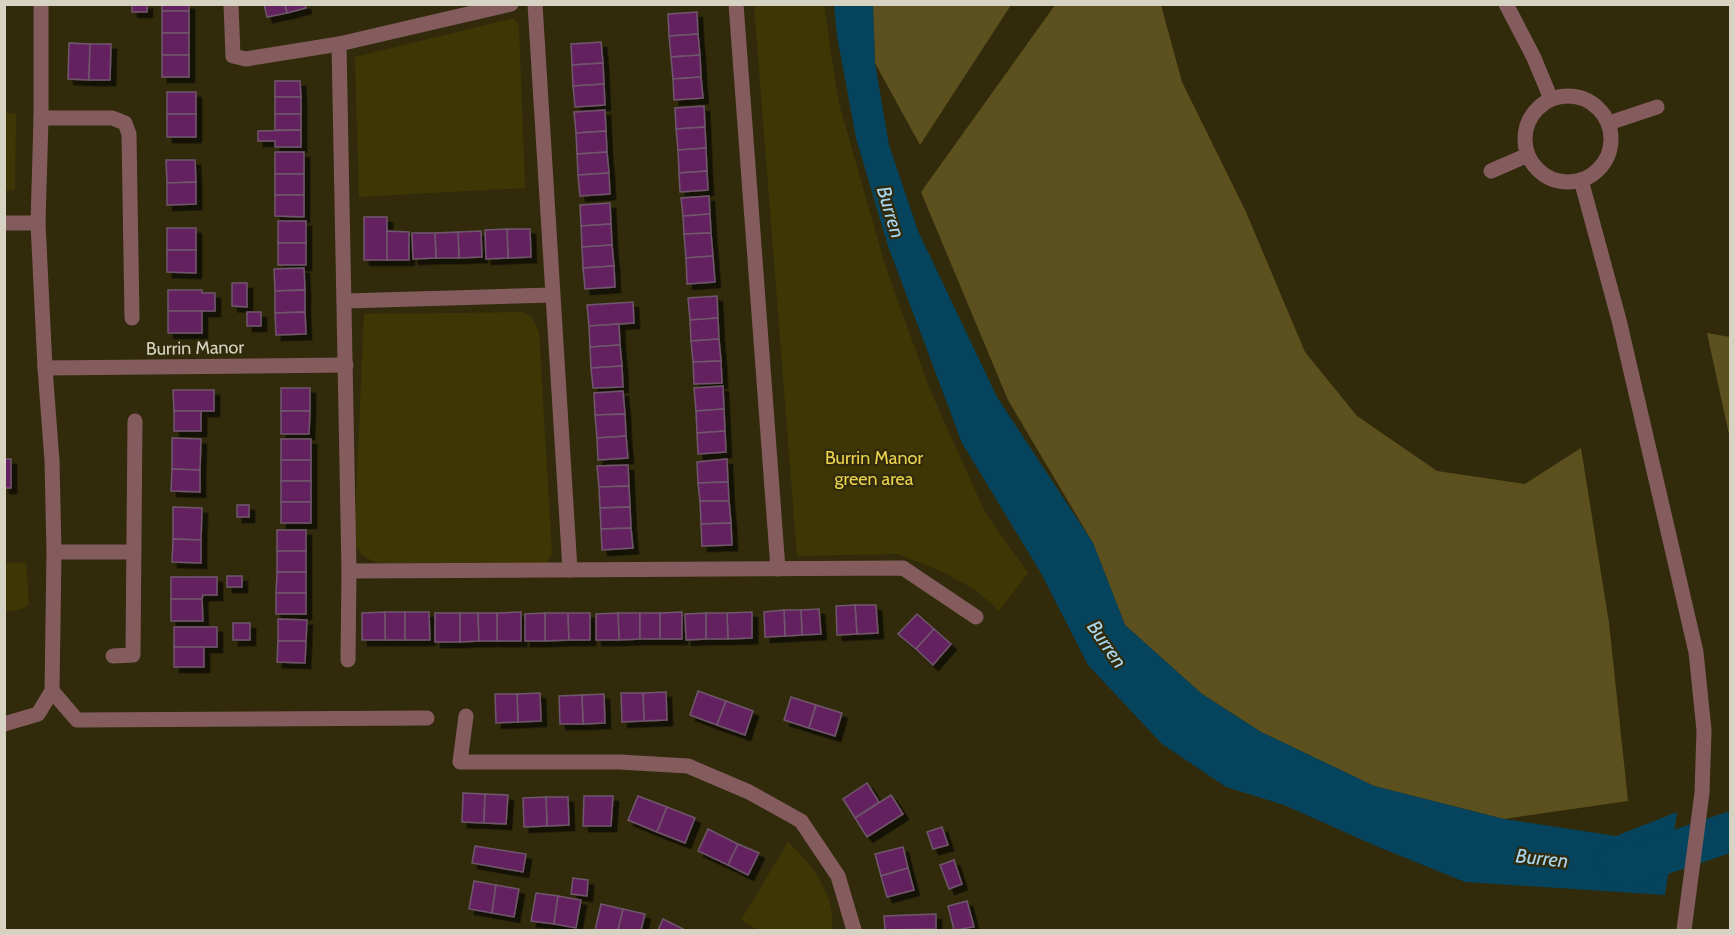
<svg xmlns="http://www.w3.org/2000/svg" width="1735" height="935" viewBox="0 0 1735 935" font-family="Cabin,sans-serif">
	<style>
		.green { fill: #3f3606 }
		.forest { fill: #5c511e }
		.water { fill: #06445d }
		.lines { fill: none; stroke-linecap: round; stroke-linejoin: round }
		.river { stroke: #06445d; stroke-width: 40 }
		.building { fill: #64245e; stroke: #70566c; stroke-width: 1.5; filter: url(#shadow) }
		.minor { stroke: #845c5e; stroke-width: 15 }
		.labels { text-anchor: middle; stroke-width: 4.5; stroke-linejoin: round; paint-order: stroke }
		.street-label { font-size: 18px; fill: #d6d3c2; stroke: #312b0c }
		.park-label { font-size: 18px; fill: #ebd24e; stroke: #312b0c }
		.water-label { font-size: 20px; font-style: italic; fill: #a9d7f1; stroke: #312b0c }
	</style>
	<defs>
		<filter id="shadow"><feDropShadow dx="5.5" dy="5.5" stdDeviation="0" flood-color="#0009"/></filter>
	</defs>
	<rect width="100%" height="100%" fill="#312b0c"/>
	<g class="green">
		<polygon points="754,5 824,5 838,100 885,265 930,390 985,512 1028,573 999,611 977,591 943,572 898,554 797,556"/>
		<polygon points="514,18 519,26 525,188 359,197 355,57"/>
		<polygon points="5,113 16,114 15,189 5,191"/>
		<polygon points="522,312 531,316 539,332 552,554 546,563 377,563 362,555 354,543 364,314"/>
		<polygon points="26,562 29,605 22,609 5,612 5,563"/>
		<path d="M 788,842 C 812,864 836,896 832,930 L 758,930 L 741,920 Z"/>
	</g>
	<g class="forest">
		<polygon points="873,5 1011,5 920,145 875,63"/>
		<polygon points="1055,5 1161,5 1182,82 1246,212 1305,352 1357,416 1437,471 1525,484 1581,448 1609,623 1628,801 1504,819 1374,786 1261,732 1202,694 1125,625 1093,543 1008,400 921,192"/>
		<polygon points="1707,333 1730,337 1730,440 1730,439"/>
	</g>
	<polygon class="water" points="834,5 873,5 875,63 889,145 918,231 997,397 1093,543 1125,625 1202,694 1261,732 1374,786 1504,819 1616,836 1677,812 1665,895 1465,882 1376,846 1284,805 1226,787 1162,744 1088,665 1041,573 962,443 888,246 856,138 837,36"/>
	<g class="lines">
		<polyline class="river" points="1618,863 1638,863 1730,832"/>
	</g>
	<g class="building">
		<rect x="132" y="4" width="15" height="8"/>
		<rect x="162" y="4" width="27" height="7"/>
		<polygon points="264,4 285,4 287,13 267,17"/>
		<polygon points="285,4 305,4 306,8 287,13"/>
		<rect x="162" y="11" width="27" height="22"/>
		<polygon points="697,12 698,34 669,36 668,14"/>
		<rect x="162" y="33" width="27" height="22"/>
		<polygon points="698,34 700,55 671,57 669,36"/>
		<polygon points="601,42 603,63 572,65 571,44"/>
		<polygon points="69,43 90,44 89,80 68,79"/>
		<polygon points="90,44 111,44 110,80 89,80"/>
		<rect x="162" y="55" width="27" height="22"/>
		<polygon points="700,55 701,77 673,79 671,57"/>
		<polygon points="603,63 604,84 573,86 572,65"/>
		<polygon points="701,77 703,98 674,100 673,79"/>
		<polygon points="275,81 300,81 301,97 275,97"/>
		<polygon points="604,84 605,105 575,107 573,86"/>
		<rect x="167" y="92" width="29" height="22"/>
		<rect x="275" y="97" width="26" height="17"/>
		<polygon points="704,106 705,127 676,129 675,108"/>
		<polygon points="605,110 606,131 576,133 574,112"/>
		<rect x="167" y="114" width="29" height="23"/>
		<rect x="275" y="114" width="26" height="16"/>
		<polygon points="705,127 706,148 678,150 676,129"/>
		<polygon points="301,130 301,147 275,147 275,141 258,141 258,131"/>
		<polygon points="606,131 607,152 577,154 576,133"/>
		<polygon points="706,148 707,171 679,173 678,150"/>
		<rect x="275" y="152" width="29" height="22"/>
		<polygon points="607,152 609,173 578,175 577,154"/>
		<polygon points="166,160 195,160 196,182 167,183"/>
		<polygon points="707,171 708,190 680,192 679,173"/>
		<polygon points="609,173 610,194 580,196 578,175"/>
		<rect x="275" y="174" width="29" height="21"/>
		<polygon points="196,182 196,204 167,205 167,183"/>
		<polygon points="275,195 304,195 304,217 275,216"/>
		<polygon points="709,196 710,214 683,216 681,198"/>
		<polygon points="610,203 611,224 581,226 580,205"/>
		<polygon points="710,214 711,233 684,234 683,216"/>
		<rect x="364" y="217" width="23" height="43"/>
		<rect x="278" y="221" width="28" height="22"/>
		<polygon points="611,224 612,245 582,247 581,226"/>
		<rect x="167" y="228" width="29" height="22"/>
		<polygon points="507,229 530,229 531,257 508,258"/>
		<polygon points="507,229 508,258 486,259 485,230"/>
		<polygon points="387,231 409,232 409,260 387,260"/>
		<polygon points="481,231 482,257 459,258 458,232"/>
		<polygon points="458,232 459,258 436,258 435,233"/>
		<polygon points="412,233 435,233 436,258 413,259"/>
		<polygon points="711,233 713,256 686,258 684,234"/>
		<rect x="278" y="243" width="28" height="22"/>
		<polygon points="612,245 614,266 583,268 582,247"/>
		<polygon points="167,250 196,250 196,273 167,272"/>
		<polygon points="713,256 715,282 687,284 686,258"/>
		<polygon points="614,266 615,287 585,289 583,268"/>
		<polygon points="304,268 305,290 275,291 274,269"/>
		<polygon points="232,283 247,283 247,307 232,306"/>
		<polygon points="168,290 202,290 202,293 215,293 215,311 168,311"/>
		<polygon points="305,290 305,312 275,313 275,291"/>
		<polygon points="717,296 718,318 690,320 688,298"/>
		<polygon points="633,302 634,323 589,326 587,305"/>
		<rect x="168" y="311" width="34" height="22"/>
		<rect x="247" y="312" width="14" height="14"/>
		<polygon points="305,312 306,334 276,335 275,313"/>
		<polygon points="718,318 719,339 691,341 690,320"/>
		<polygon points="619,324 620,345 590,347 589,326"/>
		<polygon points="719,339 721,361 693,362 691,341"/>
		<polygon points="620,345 622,366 591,368 590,347"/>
		<polygon points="721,361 722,383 694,384 693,362"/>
		<polygon points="622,366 623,387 593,388 591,368"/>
		<polygon points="723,386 724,409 696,411 694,388"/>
		<rect x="281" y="388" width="29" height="23"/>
		<polygon points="173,390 214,390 214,411 174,411"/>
		<polygon points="623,391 625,414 595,415 594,393"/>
		<polygon points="724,409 725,431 697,433 696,411"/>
		<rect x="174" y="411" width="27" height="20"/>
		<polygon points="281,411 310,411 309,434 281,434"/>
		<polygon points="625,414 626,436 597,438 595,415"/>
		<polygon points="725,431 726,452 698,454 697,433"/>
		<polygon points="626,436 628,458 598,460 597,438"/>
		<polygon points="172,438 201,439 200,470 172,469"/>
		<rect x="281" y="439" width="30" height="21"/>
		<rect x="4" y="459" width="7" height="29"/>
		<polygon points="727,459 728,482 698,483 697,462"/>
		<rect x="281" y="460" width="30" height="21"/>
		<polygon points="628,465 629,486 599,487 597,466"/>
		<polygon points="172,469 200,470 200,492 171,491"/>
		<rect x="281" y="481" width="30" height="21"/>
		<polygon points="728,482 729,501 700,501 698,483"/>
		<polygon points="629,486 630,507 600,508 599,487"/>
		<polygon points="700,501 729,501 731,523 701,524"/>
		<rect x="281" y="502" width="30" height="21"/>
		<rect x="237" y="505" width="12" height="12"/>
		<polygon points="173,507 202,508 201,540 173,539"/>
		<polygon points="630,507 631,528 601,529 600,508"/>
		<polygon points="731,523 732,545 702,546 701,524"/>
		<polygon points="631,528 633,548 602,550 601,529"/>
		<rect x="277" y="530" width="29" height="21"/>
		<polygon points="173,539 201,540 201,563 172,562"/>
		<rect x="277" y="551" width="29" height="21"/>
		<polygon points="277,572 306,572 306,593 276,593"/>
		<rect x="227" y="576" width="15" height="11"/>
		<polygon points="171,577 217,577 217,595 203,595 202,599 171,599"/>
		<rect x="276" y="593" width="30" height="21"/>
		<polygon points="171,599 202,599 203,621 171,621"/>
		<polygon points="855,605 876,605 878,633 857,634"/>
		<polygon points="855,605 857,634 837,635 836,606"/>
		<polygon points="819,609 821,634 802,635 801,610"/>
		<polygon points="784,610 801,610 802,635 785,636"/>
		<polygon points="784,610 785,636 765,637 764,612"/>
		<rect x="385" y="612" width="20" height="28"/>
		<polygon points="385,612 385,640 362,640 362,613"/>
		<polygon points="405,612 429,612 430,640 405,640"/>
		<polygon points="521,612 521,641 497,641 497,613"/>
		<polygon points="682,612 682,639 660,639 660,613"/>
		<polygon points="752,612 752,638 728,639 727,613"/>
		<rect x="435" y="613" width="25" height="29"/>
		<polygon points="460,613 478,613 479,641 460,642"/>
		<polygon points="478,613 497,613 497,641 479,641"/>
		<polygon points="545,613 568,613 569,640 545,641"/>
		<polygon points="545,613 545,641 525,641 525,614"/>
		<polygon points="568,613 590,613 590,640 569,640"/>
		<polygon points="618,613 640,613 640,639 619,640"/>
		<polygon points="618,613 619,640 596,640 596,614"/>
		<rect x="640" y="613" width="20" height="26"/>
		<polygon points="706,613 727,613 728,639 706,639"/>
		<polygon points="706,613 706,639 686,640 685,614"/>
		<polygon points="917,614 934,629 916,649 898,634"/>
		<polygon points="278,619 307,620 306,641 278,641"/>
		<rect x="233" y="623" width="17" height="17"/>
		<rect x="174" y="627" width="43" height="20"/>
		<polygon points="934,629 951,644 933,665 916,649"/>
		<polygon points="278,641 306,641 305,663 277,662"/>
		<rect x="174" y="647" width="30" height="20"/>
		<polygon points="698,691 726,701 717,725 690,715"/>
		<polygon points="666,692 667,720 644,721 643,693"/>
		<polygon points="540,693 541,721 518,722 517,694"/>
		<polygon points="621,693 643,693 644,721 622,722"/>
		<polygon points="495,694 517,694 518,722 496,723"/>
		<polygon points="604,694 605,723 583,724 582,695"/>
		<polygon points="582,695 583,724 560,724 559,696"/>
		<polygon points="791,697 816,705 809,728 784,720"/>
		<polygon points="726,701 753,711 745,735 717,725"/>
		<polygon points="816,705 842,713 835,736 809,728"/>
		<polygon points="867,783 879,802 855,818 843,799"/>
		<polygon points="463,793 485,794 484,823 462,822"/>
		<polygon points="485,794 508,795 506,824 484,823"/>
		<polygon points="891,795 903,814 867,837 855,818"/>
		<polygon points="584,796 613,796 611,826 583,826"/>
		<polygon points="638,796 667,807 657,832 628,820"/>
		<polygon points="546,797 568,797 569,825 547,826"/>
		<polygon points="546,797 547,826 524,827 523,798"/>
		<polygon points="667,807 695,818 685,843 657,832"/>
		<polygon points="942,827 948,845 933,849 927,832"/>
		<polygon points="708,829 738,844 728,865 698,851"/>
		<polygon points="738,844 759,853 748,875 728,865"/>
		<polygon points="475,846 526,854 523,872 472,863"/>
		<polygon points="903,847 908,868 881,876 875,854"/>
		<polygon points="954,860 962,884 949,889 940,865"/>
		<polygon points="908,868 914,890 887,897 881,876"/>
		<polygon points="573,878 588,880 587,896 571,894"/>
		<polygon points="474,881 496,885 492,913 469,909"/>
		<polygon points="496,885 519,889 514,917 492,913"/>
		<polygon points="536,893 558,896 554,924 531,921"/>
		<polygon points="558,896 581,900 576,928 554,924"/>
		<polygon points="967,901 974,927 954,930 948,906"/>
		<polygon points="601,904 623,909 618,930 595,930"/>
		<polygon points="623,909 645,914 641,930 618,930"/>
		<polygon points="936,914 936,929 885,930 884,916"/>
		<polygon points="663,919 683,929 683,930 658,930"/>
	</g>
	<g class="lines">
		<g class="minor">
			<polyline points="231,4 233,56 246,59 339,44 511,4"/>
			<polyline points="535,4 570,570"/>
			<polyline points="736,4 778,569"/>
			<polyline points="1506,4 1534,58 1551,99"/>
			<polyline points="339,44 349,571 348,660"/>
			<circle cx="1568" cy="139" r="43"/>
			<polyline points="41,118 112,118 125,123 129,134 132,318"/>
			<polyline points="1609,123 1657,107"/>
			<polyline points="1491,171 1528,155"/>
			<polyline points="1581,180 1619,320 1696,652 1704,730 1702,793 1684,930"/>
			<polyline points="4,223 38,223"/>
			<polyline points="345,301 552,295"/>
			<polyline points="45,368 346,365"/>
			<polyline points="54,552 134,552"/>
			<polyline points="349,571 903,568 976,617"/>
			<polyline points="113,656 133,655 135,421"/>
			<polyline points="52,691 77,720 427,718"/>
			<polyline points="466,716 460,762 620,762 688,766 749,792 801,821 838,876 854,930"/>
			<polyline points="4,724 38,714 52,691 54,552 52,461 45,368 38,223 41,118 41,4"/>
		</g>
	</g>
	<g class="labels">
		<g class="street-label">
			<text transform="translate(195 348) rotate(-1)" y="6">Burrin Manor</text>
		</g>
		<g class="park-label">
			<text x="874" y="464">Burrin Manor<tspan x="874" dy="21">green area</tspan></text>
		</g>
		<g class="water-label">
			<text transform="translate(891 212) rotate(73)" y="7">Burren</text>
			<text transform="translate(1107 644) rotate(55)" y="7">Burren</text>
			<text transform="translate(1542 858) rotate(6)" y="7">Burren</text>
		</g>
	</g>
	<rect width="1735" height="935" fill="none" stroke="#d6d3c2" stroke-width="12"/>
</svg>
